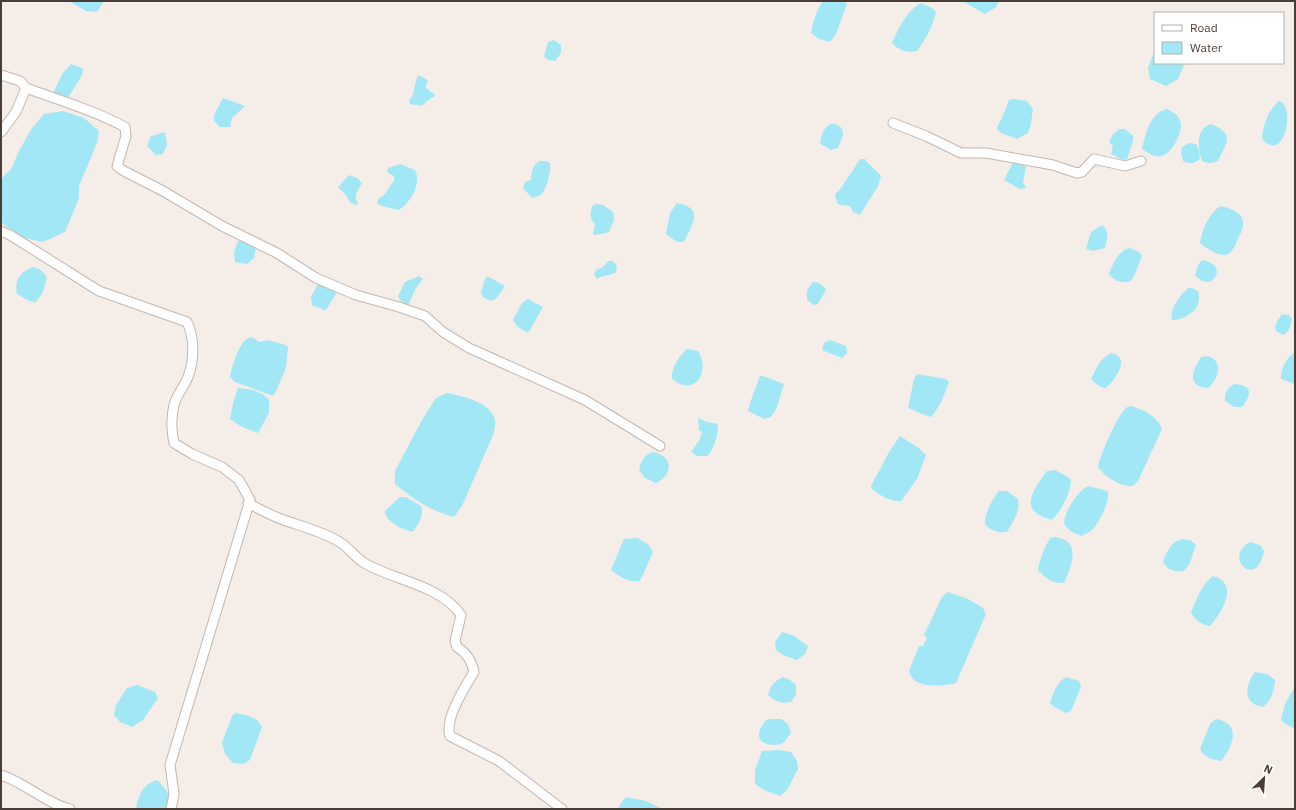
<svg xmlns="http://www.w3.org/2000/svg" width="1296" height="810" viewBox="0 0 1296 810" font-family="'IBM Plex Sans',sans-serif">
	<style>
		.water { fill: #a1e7f5 }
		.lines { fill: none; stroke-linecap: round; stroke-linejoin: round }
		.minor-casing { stroke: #c4b6ad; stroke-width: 11 }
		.minor { stroke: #fff; stroke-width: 9 }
	</style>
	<rect width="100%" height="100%" fill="#f5eee8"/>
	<g class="water">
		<polygon points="69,1 104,1 97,12 86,11"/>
		<path d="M 823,1 L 843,1 L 847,4 L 836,34 L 830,42 L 819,39 L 811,33 C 813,22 816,11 823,1 Z"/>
		<polygon points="964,1 999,1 996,7 985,14 964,2"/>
		<path d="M 921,3 L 932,8 L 936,12 C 932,28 927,37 917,51 C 907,53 900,51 892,43 C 899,28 906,11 921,3 Z"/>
		<polygon points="554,40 561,45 561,53 555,61 548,60 544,56 548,42"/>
		<polygon points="1155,50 1155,63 1185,63 1178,79 1166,86 1150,79 1148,68"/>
		<polygon points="71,64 82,68 83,70 82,75 68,98 53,93 63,73"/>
		<path d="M 418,75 L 428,80 L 425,87 L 435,95 L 434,97 C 420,103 429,108 410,104 L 409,101 C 415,94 414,84 418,75 Z"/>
		<polygon points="223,98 245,106 232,118 230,127 220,127 214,121 214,115"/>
		<polygon points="1014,99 1027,101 1033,109 1031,123 1028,133 1017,139 1006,135 998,131 997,127 1002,118 1009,100"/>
		<path d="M 1279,101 C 1296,105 1285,165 1262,139 C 1263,125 1268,110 1279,101 Z"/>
		<path d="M 1167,109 C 1174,112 1181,117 1181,125 C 1181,135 1172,153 1162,156 C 1155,158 1148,153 1142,149 C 1146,133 1150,113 1167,109 Z"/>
		<polygon points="63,111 84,118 99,131 97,143 79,186 79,198 65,232 43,242 25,238 3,224 1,221 1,179 11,169 20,149 32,128 44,114"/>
		<path d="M 831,124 L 835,124 L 842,128 L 843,135 L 838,148 L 831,150 L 822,145 L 820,142 C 822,134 823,128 831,124 Z"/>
		<path d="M 1211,124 C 1235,134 1227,142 1218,161 C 1212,163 1208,164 1202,161 C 1198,147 1195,129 1211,124 Z"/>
		<polygon points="1119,129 1125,129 1133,136 1133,141 1127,159 1123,160 1111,154 1113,146 1109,142 1113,134"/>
		<polygon points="165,132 167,145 163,154 156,155 147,146 151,136"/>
		<path d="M 1191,143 L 1196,144 C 1199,149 1201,154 1199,160 C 1193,164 1190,164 1183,161 L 1181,153 L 1182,147 L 1187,144 Z"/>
		<path d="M 860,159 L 865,159 C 869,166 876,169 881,176 L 878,186 L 860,215 L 853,212 L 850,206 L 840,205 L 837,203 L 835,194 C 843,188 845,180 851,173 C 854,168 857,164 860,159 Z"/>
		<path d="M 539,161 L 546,161 L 550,163 C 551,172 547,188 541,195 L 532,198 L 523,188 L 525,182 L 531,180 C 531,173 533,165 539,161 Z"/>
		<polygon points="1018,163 1026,167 1023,182 1026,188 1020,189 1004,180 1012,164"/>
		<path d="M 400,164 L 415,170 C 422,184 410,203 399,210 L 382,206 L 377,203 L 378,199 C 387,195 388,187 394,181 L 394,176 L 387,172 L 388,168 Z"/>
		<path d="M 349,175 L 357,178 L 362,183 C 358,192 353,194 358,204 L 356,205 L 350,202 L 345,194 L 338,187 Z"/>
		<path d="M 677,203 C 705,208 692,225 684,242 L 677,242 L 666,234 L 670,213 Z"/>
		<path d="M 596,204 L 603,205 L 613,212 L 614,220 L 609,232 L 602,234 L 593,235 L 595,224 C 589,218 590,212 593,205 Z"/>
		<path d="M 1221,206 C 1245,212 1248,221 1237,241 C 1235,245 1233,252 1228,254 C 1220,258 1206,248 1200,243 C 1202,231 1209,212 1221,206 Z"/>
		<path d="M 1102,225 C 1110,231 1107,239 1105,248 L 1093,251 L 1086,249 L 1091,232 Z"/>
		<polygon points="238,241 246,241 256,247 254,258 247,264 235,262 234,252"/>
		<path d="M 1130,248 L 1139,252 L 1142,256 L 1135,274 L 1131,281 C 1122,284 1114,281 1109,274 C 1113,264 1118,250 1130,248 Z"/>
		<path d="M 1202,260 C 1223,263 1219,281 1207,282 C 1202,282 1199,278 1195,276 L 1198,265 Z"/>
		<path d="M 608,261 L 613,261 L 617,266 L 616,272 C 611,276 603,275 597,279 L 594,274 L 597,269 L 602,268 Z"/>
		<path d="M 34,267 L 41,270 L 47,277 L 43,292 L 36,302 L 29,301 L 17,294 C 14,280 20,271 34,267 Z"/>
		<polygon points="419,276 423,279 416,288 408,305 400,300 398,296 405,282"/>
		<polygon points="487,276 505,286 496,299 491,301 483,297 481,293 484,282"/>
		<polygon points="319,282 334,289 336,294 326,310 324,310 312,305 311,297"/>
		<path d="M 813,282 C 819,282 823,285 826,290 L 818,304 L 814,305 L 807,300 L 807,290 Z"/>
		<path d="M 1188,288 L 1192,288 L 1198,291 C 1203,308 1188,319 1172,320 C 1169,308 1181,295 1188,288 Z"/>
		<path d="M 528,299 L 543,307 L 529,332 C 523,332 516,326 513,320 L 522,303 Z"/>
		<path d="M 1282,314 L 1289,315 L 1292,319 C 1291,326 1289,332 1283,335 L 1276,331 C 1274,324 1278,320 1282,314 Z"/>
		<path d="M 251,337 L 260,342 L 267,340 L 286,345 L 288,347 L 286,368 L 276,391 L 273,396 L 235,382 L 230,377 C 232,366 239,340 251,337 Z"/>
		<polygon points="830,340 846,346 847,353 842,358 822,350 824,343"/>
		<path d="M 687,349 L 698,351 C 711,371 695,398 672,379 C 671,368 679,356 687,349 Z"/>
		<path d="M 1295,352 L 1295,384 L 1281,379 C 1280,369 1287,357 1295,352 Z"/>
		<path d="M 1111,353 C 1132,357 1115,380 1106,388 C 1100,387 1095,384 1091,379 C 1096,369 1100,358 1111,353 Z"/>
		<path d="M 1206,356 C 1224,359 1219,379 1208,388 C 1185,386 1193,370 1201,357 Z"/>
		<path d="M 917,374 L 946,379 L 949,382 C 944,395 940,407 931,417 L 922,414 L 908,408 L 914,379 Z"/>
		<polygon points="760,376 763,376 784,384 777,407 771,417 764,419 748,411 750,403"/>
		<path d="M 1234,384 C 1253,385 1252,394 1242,407 L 1234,407 L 1225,401 C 1224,392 1228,388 1234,384 Z"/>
		<path d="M 238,388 C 249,389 262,391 269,400 L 269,413 L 258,433 L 242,427 L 230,419 L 233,403 Z"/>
		<path d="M 447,393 C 462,396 491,402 495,420 C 496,424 494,429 494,433 L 462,506 L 454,517 C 431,511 413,499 395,484 L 395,471 L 422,420 L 436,398 Z"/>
		<path d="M 1131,406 C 1144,410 1157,416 1162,429 L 1138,481 L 1133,486 C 1121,487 1105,477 1098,467 C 1100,455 1117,417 1125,409 C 1128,406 1128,407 1131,406 Z"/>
		<path d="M 698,418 L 707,422 L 718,424 C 718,437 715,445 708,456 L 697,456 L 691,452 L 700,439 L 702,432 L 699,430 Z"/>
		<path d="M 900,436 L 920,449 L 926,455 L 917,479 L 901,501 C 889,502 880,495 871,488 L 871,486 L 889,452 Z"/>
		<path d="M 653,452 C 674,456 673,475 656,483 L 645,478 L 639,470 C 641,461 644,455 653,452 Z"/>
		<path d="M 1055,470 L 1068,477 L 1071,480 C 1070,495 1062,509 1052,520 C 1046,518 1039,516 1034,511 C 1024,501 1040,480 1047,471 Z"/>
		<path d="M 1088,486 L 1104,490 L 1108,492 C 1110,502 1098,525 1091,531 C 1088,533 1084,534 1082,536 L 1070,531 L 1064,524 C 1064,512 1077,492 1088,486 Z"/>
		<path d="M 999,491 L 1007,491 L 1018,499 C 1021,511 1013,521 1007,532 C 998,533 991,531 985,524 C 985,511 992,500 999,491 Z"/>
		<path d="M 400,497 L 406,497 L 421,506 C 424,516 419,523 413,532 C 404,530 385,522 385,511 Z"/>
		<path d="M 1055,537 C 1082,541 1072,565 1064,583 C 1053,584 1045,578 1038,570 C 1040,558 1044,549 1050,538 Z"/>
		<path d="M 637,538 L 648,544 L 653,552 L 643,575 L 639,581 C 627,582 620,577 611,570 L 624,539 Z"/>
		<path d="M 1182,539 L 1190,540 L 1196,545 L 1189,565 L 1184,571 C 1175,572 1166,570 1163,561 C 1167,551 1171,542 1182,539 Z"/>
		<path d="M 1250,542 L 1260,545 L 1264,551 C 1263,556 1261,562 1258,566 C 1246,579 1227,555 1250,542 Z"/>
		<path d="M 1213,576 C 1240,583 1222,613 1210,626 C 1201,624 1195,621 1191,612 C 1197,599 1201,585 1213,576 Z"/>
		<path d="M 948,592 L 968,599 L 983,608 L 986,614 L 956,683 C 944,686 925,688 914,680 C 912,678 910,674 909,671 L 919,646 L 923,646 L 927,638 L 924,635 L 942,597 Z"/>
		<polygon points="782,632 794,636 808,646 805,654 797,660 783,655 776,650 775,642"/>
		<path d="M 1255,672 L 1267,674 L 1275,680 C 1274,691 1272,699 1263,707 C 1242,704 1245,685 1255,672 Z"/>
		<path d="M 783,677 L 790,680 L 796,685 L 796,694 L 791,702 C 781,704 776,702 768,695 C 770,685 774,682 783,677 Z"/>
		<path d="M 1066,677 L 1079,681 L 1081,687 L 1071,711 L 1066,713 L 1053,706 L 1050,703 C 1053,694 1057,682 1066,677 Z"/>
		<polygon points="137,685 155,692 158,698 143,720 132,727 120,722 114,715 116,705 127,688"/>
		<polygon points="1295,686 1295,729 1284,723 1281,719 1285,704"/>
		<path d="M 236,713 C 247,716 257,716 262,727 L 250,760 L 243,764 L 233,763 L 225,754 L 222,743 L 232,716 Z"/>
		<path d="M 771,719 L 781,719 L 788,724 L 791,733 C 788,736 786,741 783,743 C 776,747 758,745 759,735 C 759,730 763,724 766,720 Z"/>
		<path d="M 1216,719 C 1242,723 1233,747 1221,761 C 1212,760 1204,757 1200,749 L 1210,724 Z"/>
		<polygon points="779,750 791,752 797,761 798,769 787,790 780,796 766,791 755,784 755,770 762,751"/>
		<path d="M 158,780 L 172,798 L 169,809 L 136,809 C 138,795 144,783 158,780 Z"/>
		<polygon points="626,797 646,801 663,809 618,809 621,803"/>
	</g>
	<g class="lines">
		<defs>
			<g id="minor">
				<polyline points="1,75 20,81 26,88 16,112 1,132"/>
				<path d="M 26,88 C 59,100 93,110 125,127 L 126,136 L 117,166 L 122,170 L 163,191 L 222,226 L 277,253 L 316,278 L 356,295 L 399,307 L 425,316 L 443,332 L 469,348 L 585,400 L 660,446"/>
				<polyline points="893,123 926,136 961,153 986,153 1053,165 1077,173 1082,172 1094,159 1125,166 1141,161"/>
				<path d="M 1,231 L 10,235 L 99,291 L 187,322 C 195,339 194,361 188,377 C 184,387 176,396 174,405 C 171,418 171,430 174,443 L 192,454 L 222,467 L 239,480 L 250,500 L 170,765 L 174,794 L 171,809"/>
				<path d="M 248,503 C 259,509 270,515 281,519 C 300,526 321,531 338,541 C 349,547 355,558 366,564 C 396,581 440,585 461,615 L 455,641 L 457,647 C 467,653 472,662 474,672 C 465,687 444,719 450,736 L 499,761 L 562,809"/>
				<path d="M 1,775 C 26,783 45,803 70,809"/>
			</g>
		</defs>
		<use href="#minor" class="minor-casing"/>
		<use href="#minor" class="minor"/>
	</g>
	<rect width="1296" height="810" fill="none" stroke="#493d36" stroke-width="4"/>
	<rect x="1154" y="12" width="130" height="52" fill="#ffffff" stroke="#b6b1af"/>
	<rect x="1162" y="25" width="20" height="6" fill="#ffffff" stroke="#b6b1af"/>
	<text x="1190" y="32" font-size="12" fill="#493d36">Road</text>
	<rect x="1162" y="42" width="20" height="12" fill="#a1e7f5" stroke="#b6b1af"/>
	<text x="1190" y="52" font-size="12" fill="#493d36">Water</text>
	<g transform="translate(1264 778) rotate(25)" stroke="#ffffff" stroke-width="3" paint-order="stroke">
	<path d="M0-3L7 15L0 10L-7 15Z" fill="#493d36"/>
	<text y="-6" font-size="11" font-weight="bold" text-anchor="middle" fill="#493d36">N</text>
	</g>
</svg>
